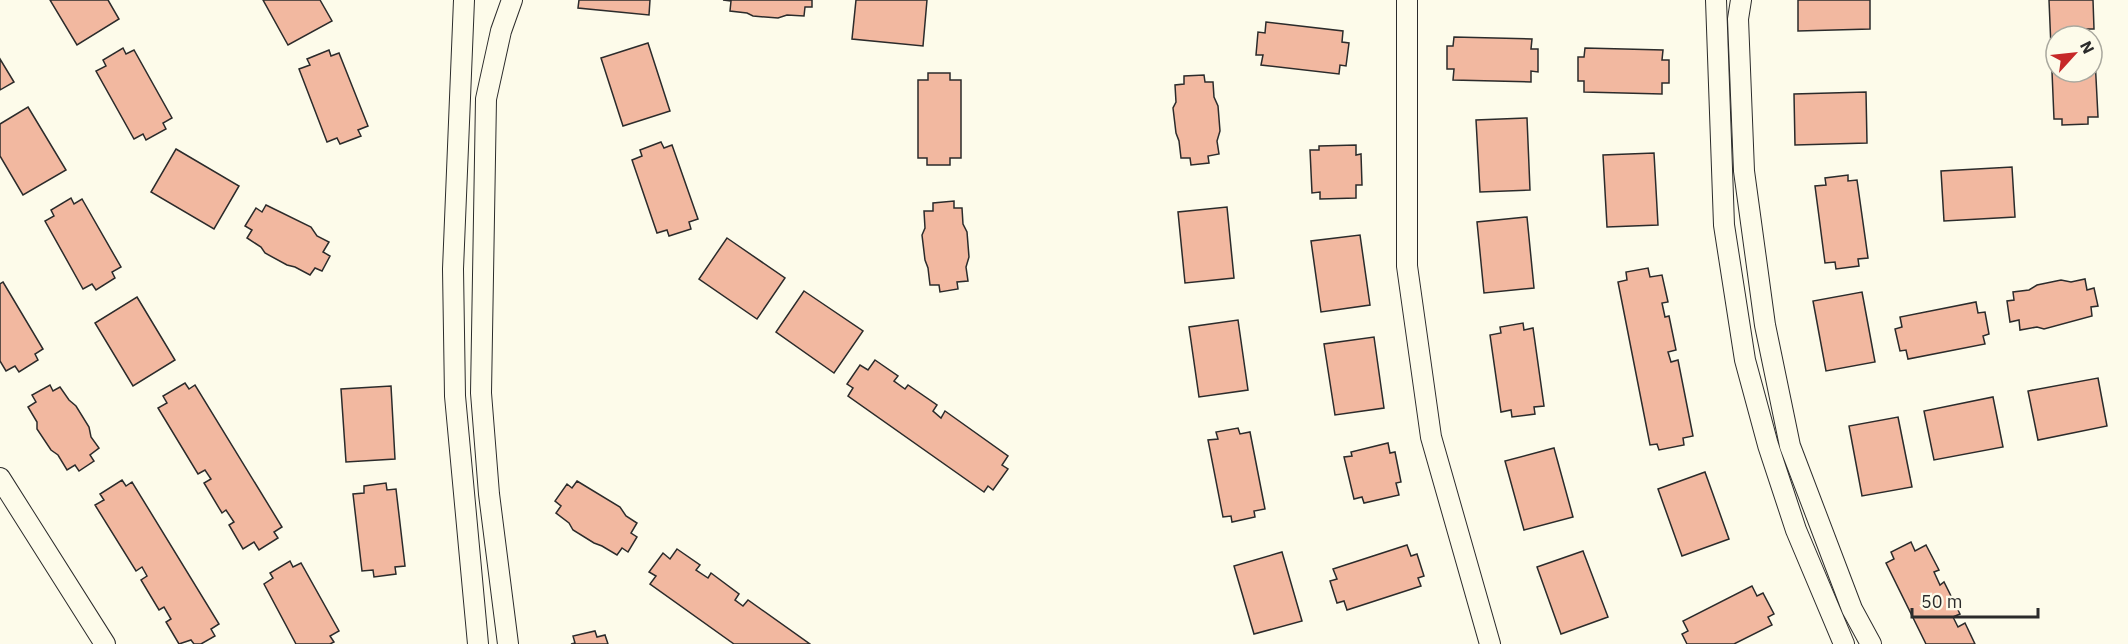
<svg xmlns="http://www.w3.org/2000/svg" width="2128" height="644" viewBox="0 0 2128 644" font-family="'IBM Plex Sans',sans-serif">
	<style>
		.building { fill: #f2b8a0; stroke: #2b2b2b; stroke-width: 1.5 }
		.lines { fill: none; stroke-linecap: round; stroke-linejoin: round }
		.minor-casing { stroke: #2b2b2b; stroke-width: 22 }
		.minor { stroke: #fdfbea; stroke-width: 20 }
	</style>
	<rect width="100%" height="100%" fill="#fdfbea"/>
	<g class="building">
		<polygon points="50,0 108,0 119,19 77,45"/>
		<polygon points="263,0 320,0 332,21 288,45"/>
		<polygon points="579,0 650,0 649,15 578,8"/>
		<polygon points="723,0 812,0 812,7 805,7 804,16 787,15 778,18 753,16 747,13 730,11 731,1"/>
		<polygon points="856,0 927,0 923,46 852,39"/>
		<polygon points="1798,0 1870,0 1870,29 1798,31"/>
		<polygon points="2049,0 2093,0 2094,29 2086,29 2087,36 2056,36 2056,72 2092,72 2092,40 2094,39 2098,117 2088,117 2088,124 2062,125 2062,119 2054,119"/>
		<polygon points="1266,22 1343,31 1342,42 1349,43 1346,66 1340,65 1339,74 1261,65 1263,55 1256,55 1258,32 1265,33"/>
		<polygon points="1454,37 1532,39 1531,49 1538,49 1538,72 1531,71 1531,82 1453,80 1454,69 1447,69 1447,46 1453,46"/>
		<polygon points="648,43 670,111 623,126 601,58"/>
		<polygon points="123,48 126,54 134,50 172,118 163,123 166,129 146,140 143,134 134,139 96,71 106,66 103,60"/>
		<polygon points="1585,48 1663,50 1662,60 1669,60 1669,83 1662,83 1662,94 1584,92 1584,81 1578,81 1578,57 1584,57"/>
		<polygon points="329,50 331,56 339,53 368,126 358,130 361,136 340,144 337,138 327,142 299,69 310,65 307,59"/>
		<polygon points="0,59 14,82 0,90"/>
		<polygon points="928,73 950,73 950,80 961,80 961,158 950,158 950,165 927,165 927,158 918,158 918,80 928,80"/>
		<polygon points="1204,75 1205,82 1213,82 1214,97 1218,106 1220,131 1217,141 1219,154 1208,156 1209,163 1191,165 1190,158 1181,158 1179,141 1176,133 1173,108 1176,102 1175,85 1184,84 1184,76"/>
		<polygon points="1866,92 1867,143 1795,145 1794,94"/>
		<polygon points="28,107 66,170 23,195 0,156 0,124"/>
		<polygon points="1527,118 1530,190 1480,192 1476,120"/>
		<polygon points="661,142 664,148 672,145 698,219 689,222 691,229 669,236 667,230 657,233 632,160 642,156 640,150"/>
		<polygon points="1356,145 1356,155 1361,154 1362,185 1356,185 1356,198 1320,199 1320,192 1312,193 1310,150 1319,150 1319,146"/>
		<polygon points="176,149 239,186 214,229 151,192"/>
		<polygon points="1654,153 1658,225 1607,227 1603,155"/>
		<polygon points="2012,167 2015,217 1944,221 1941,171"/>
		<polygon points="1848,175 1848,181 1857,180 1868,258 1858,259 1859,266 1836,269 1835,262 1825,263 1815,186 1826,185 1825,178"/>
		<polygon points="71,198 74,204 82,199 121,267 112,272 115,278 96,290 92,284 83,289 45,221 54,216 51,210"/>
		<polygon points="954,201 954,208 962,208 963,224 967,232 969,257 966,267 968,281 957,282 958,289 940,292 939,285 930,285 928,268 925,260 922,235 925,228 924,211 933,211 933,203"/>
		<polygon points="266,205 311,227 317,236 329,242 323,252 330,256 322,271 315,268 310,275 295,267 287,265 265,253 261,247 247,238 252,230 245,226 256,208 262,212"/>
		<polygon points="1227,207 1234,278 1185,283 1178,212"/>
		<polygon points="1527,217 1534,288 1484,293 1477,222"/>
		<polygon points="1360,235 1370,305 1321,312 1311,241"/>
		<polygon points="727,238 785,278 757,319 699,279"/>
		<polygon points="1648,268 1650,277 1662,275 1668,302 1662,303 1665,317 1669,316 1676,350 1668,352 1671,362 1678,360 1693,436 1683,438 1684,445 1659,450 1657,444 1650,445 1618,282 1627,280 1626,272"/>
		<polygon points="2085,279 2087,290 2094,288 2098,306 2091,307 2092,316 2044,329 2037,327 2020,330 2019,320 2010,322 2007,301 2014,300 2013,292 2029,290 2037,285 2061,280 2071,282"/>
		<polygon points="3,282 43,349 35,354 38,360 19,372 15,366 6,371 0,361 0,284"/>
		<polygon points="804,291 863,331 834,373 776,332"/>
		<polygon points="1862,292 1875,362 1826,371 1813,301"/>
		<polygon points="137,297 175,360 133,386 95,323"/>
		<polygon points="1976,302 1978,313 1985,312 1989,334 1983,336 1985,344 1908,359 1906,350 1900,351 1895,329 1902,327 1900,317"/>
		<polygon points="1238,320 1248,390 1199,397 1189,327"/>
		<polygon points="1523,323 1524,330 1533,328 1544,406 1534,407 1535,414 1512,417 1511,410 1501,412 1490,335 1501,333 1500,327"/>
		<polygon points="1374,337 1384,408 1335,415 1324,344"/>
		<polygon points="875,360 898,376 894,381 905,389 908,385 937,405 933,411 941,418 945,411 1008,456 1002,465 1008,469 993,490 988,486 984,492 848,396 853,388 847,384 860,365 868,370"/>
		<polygon points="2098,378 2107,426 2038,440 2028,391"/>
		<polygon points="185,383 189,389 195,385 282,527 274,532 278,538 259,550 254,542 243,549 229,525 234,522 226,510 222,513 204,483 211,479 205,470 198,474 158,408 167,403 163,396"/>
		<polygon points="50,385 53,391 60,387 69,400 76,406 89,427 91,437 99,448 90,455 94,461 79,471 75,465 67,470 58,455 51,450 37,429 37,422 28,407 36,402 32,395"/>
		<polygon points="391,386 395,459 346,462 341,389"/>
		<polygon points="1993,397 2003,447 1934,460 1924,411"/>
		<polygon points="1898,417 1912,487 1862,496 1849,426"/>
		<polygon points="1238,428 1240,434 1250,432 1265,509 1254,511 1255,517 1232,522 1231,516 1223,517 1208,440 1218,439 1216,432"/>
		<polygon points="1388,443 1390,453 1395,452 1401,482 1396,483 1399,495 1364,503 1362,497 1354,499 1344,457 1352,456 1351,452"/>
		<polygon points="1554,448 1573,517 1524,530 1505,461"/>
		<polygon points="1705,472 1729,539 1682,556 1658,489"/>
		<polygon points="122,480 126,486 132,482 219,624 211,629 215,636 201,644 194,644 191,640 179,644 166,622 171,619 164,607 159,610 141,580 147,576 142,567 136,571 95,505 104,500 100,494"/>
		<polygon points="577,481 620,507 626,516 637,523 631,533 637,537 628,552 622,548 617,555 602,546 594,543 573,530 569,523 556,513 561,506 555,501 567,484 572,488"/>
		<polygon points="386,483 387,490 396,489 405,566 395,567 396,574 374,577 373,570 362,571 353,494 364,493 364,486"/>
		<polygon points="1911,542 1915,551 1926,545 1939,570 1934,572 1940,585 1944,582 1960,614 1953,617 1958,627 1965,623 1975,644 1926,644 1886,563 1894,559 1891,552"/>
		<polygon points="1407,545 1411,556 1417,554 1424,576 1418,578 1421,586 1347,610 1344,601 1337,603 1330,581 1337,579 1333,569"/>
		<polygon points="677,549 700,565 696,570 708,578 711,573 739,594 735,600 743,606 748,600 810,644 734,644 650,584 656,576 649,572 663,553 670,559"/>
		<polygon points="1583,551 1608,617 1561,634 1537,567"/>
		<polygon points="1282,552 1302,621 1254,634 1234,566"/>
		<polygon points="290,561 293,567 301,563 339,631 330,636 334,642 330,644 296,644 264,584 273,578 270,573"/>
		<polygon points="1752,586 1757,596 1763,593 1774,614 1768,617 1772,625 1734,644 1687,644 1682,634 1688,631 1683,621"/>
		<polygon points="595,631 597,637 605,635 608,644 571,644 575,643 573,636"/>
	</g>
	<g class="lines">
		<defs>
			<g id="minor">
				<polyline points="464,0 453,269 455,396 478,644"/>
				<polyline points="1407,0 1407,266 1431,437 1490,644"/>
				<polyline points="1716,0 1724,225 1745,360 1768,445 1796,530 1844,644"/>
				<polyline points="1741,0 1738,19 1744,171 1765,325 1790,446 1852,609 1871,644"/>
				<polyline points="0,478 105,644"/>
				<polyline points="508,644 489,494 481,393 486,99 501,31 512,0"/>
			</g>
		</defs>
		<use href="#minor" class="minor-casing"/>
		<use href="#minor" class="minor"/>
	</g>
	<g transform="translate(2074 54) rotate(63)"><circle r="28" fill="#fdfbea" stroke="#a9a89e" stroke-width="1.5"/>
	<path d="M0-4.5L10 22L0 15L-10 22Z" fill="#c62828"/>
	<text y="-9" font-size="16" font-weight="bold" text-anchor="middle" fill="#2b2b2b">N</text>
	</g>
	<path d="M1912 608v9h126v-9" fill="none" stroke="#2b2b2b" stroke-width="3"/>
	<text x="1921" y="608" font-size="18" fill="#2b2b2b" stroke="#fdfbea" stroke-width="4.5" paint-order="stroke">50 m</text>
</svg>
